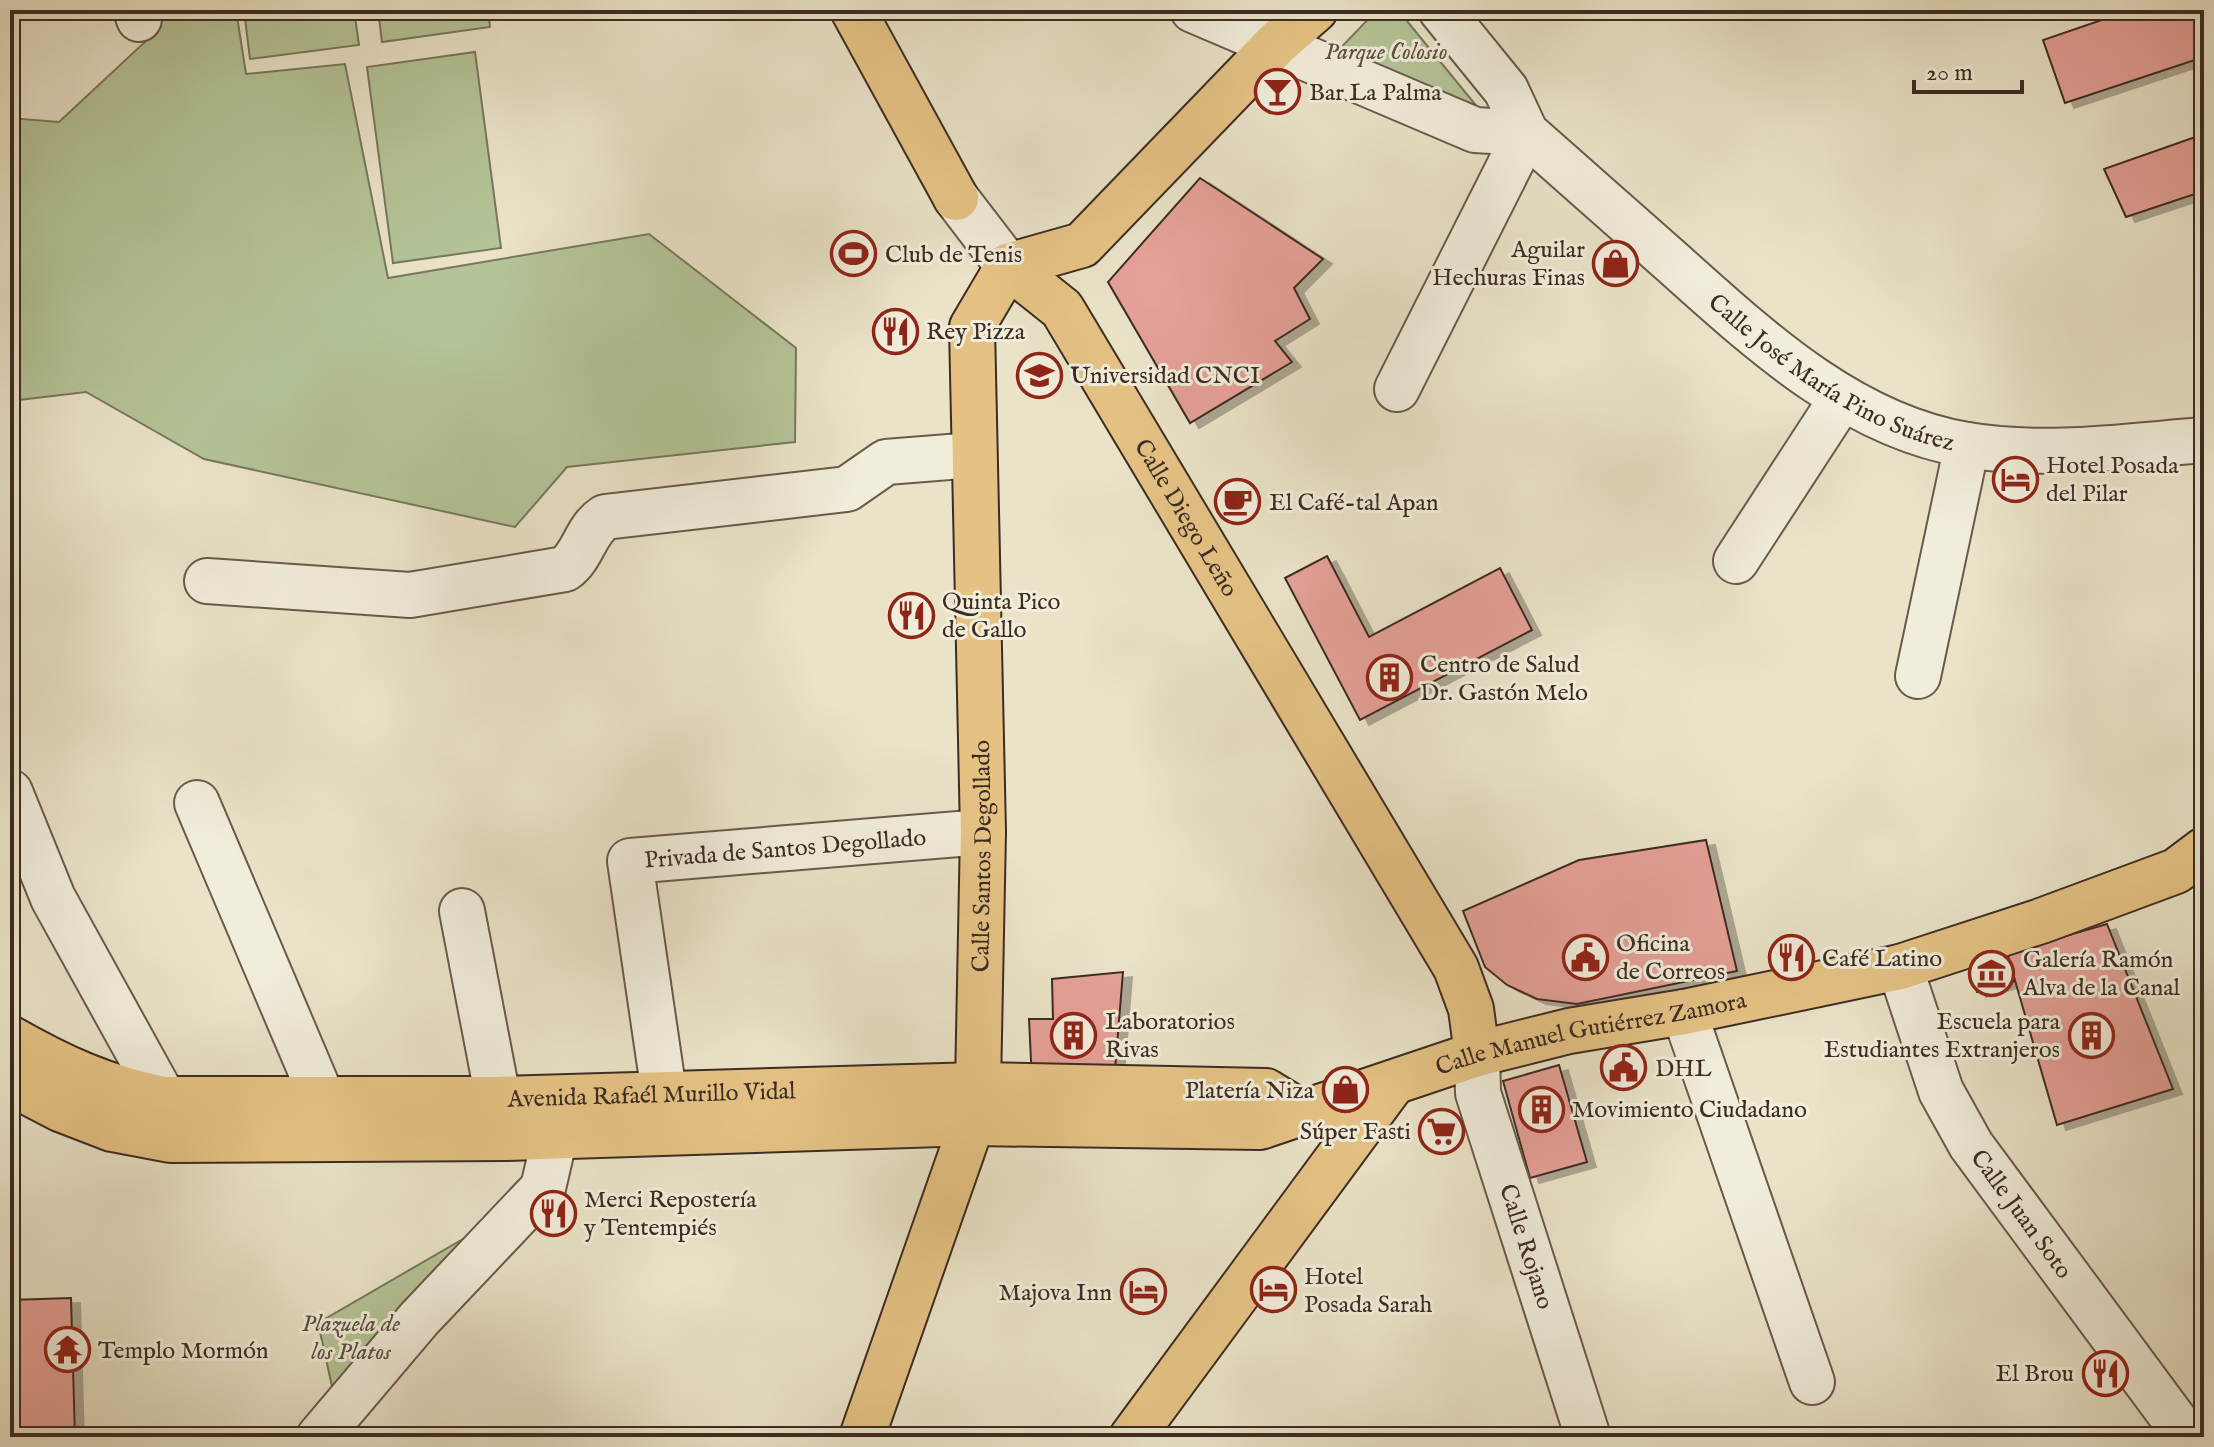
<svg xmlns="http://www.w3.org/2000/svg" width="2214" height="1447" viewBox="0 0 2214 1447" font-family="'IM FELL English',serif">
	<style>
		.green { fill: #b4c498; stroke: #78785e; stroke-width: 2 }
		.building { fill: #e5a097; stroke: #3c2c23; stroke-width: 2; filter: url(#shadow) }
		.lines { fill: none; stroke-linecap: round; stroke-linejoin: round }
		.minor-casing { stroke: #685a4c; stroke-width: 48 }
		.major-casing { stroke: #3c2c23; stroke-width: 48 }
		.minor { stroke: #f1eddb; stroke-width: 44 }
		.major { stroke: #e5c284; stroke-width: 44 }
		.labels { text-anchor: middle; stroke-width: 6; stroke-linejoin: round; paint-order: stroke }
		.park-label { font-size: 24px; font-style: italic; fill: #5a5240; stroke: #f1eddb }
		.poi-label { font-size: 24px; fill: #3c2c23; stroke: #f1eddb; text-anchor: start }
		.street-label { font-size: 24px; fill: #3c2c23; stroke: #f1eddb }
	</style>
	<defs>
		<filter id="shadow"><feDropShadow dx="9" dy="5" stdDeviation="0" flood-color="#0004"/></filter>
	</defs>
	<rect width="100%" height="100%" fill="#eae3c8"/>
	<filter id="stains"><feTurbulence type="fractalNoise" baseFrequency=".0025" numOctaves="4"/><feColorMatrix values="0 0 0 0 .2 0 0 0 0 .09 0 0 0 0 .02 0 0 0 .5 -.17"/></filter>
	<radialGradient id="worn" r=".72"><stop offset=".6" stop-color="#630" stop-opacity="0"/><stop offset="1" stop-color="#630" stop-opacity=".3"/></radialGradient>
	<g class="green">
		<polygon points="158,10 236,10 246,74 345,64 388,278 649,234 796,348 795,442 567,467 515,527 204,459 86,392 10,401 10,118 59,122 161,27"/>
		<polygon points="244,10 354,10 359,45 250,59"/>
		<polygon points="378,10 488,10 490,27 382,42"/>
		<polygon points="1377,10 1398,10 1497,131 1326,63"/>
		<polygon points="475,52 501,248 393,263 367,67"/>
		<polygon points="494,1221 335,1400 318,1323"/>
	</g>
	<g class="building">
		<polygon points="2131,10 2204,10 2204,57 2065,103 2043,40"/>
		<polygon points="2204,134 2204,191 2126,217 2104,169"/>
		<polygon points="1200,178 1323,259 1294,288 1310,319 1275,341 1292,362 1190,423 1108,282"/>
		<polygon points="1327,556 1369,637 1500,568 1532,630 1360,720 1285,578"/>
		<polygon points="1706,840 1737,971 1577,1004 1537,999 1507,985 1485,967 1463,911 1579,860"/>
		<polygon points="2107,924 2173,1089 2057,1125 2007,953"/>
		<polygon points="2007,953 2015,981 1977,992 1970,964"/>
		<polygon points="1123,972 1114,1082 1032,1081 1029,1019 1053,1019 1052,979"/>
		<polygon points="1559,1065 1587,1162 1530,1178 1503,1081"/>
		<polygon points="71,1298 75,1437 10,1437 10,1300"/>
	</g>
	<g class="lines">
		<defs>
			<g id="minor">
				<polyline points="136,10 139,19"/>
				<polyline points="1193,10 1475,130 1526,133 1397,389"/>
				<path id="s1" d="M 1441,10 L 1506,90 L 1526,133 C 1575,176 1623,219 1672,262 C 1757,338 1850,426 1967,445 C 2045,458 2126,446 2204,440"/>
				<polyline points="956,198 1008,266"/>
				<polyline points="1736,561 1842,398"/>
				<path d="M 207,581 L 410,595 L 565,569 C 584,555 585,530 605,517 L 847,489 L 886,462 L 974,455"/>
				<polyline points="1918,676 1967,445"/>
				<polyline points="10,792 53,898 164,1099"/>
				<polyline points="197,803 323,1100"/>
				<polyline points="462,911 505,1135"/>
				<path id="s2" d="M 1900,967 L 1941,1091 L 1971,1145 L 2187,1437"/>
				<polyline points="1684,1012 1812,1382"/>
				<path id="s3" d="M 1477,1054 L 1478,1093 L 1588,1437"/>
				<path id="s4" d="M 664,1093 L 630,861 L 983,832"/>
				<polyline points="319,1437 419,1319 543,1188 555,1136 553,1099"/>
			</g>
			<g id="major">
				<polyline points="853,10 956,198"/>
				<path id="s5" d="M 1008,266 L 1062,309 L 1456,968 L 1471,1009 L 1477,1054"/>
				<polyline points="1008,266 1082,245 1276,44 1315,10"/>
				<path id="s6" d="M 10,1038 C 61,1067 106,1088 164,1099 L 497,1099 L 978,1085 L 1266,1091 L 1299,1111"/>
				<path id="s7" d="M 10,1083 L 60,1109 L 112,1129 L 170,1140 L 506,1138 L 972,1123 L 1260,1127 L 1477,1054 L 1569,1031 L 1684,1012 L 1900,967 L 2041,921 L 2176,871 L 2204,850"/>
				<path id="s8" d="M 862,1437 L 972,1123 L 978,1085 L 983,832 L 972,327 L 1008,266"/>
				<polyline points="1132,1437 1393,1083"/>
			</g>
		</defs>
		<use href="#minor" class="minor-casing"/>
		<use href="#major" class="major-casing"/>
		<use href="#minor" class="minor"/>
		<use href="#major" class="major"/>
	</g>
	<defs>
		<symbol id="bar-ring" viewBox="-11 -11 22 22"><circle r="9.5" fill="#f1eddb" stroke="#8f2418" stroke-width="1.5"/><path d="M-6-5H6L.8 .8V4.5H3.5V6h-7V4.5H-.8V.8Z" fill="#8f2418"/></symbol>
		<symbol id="stadium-ring" viewBox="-11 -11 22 22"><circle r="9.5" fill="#f1eddb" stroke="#8f2418" stroke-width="1.5"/><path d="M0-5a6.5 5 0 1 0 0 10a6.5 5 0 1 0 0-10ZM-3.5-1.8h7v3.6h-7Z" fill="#8f2418"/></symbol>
		<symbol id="shop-ring" viewBox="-11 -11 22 22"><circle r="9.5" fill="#f1eddb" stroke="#8f2418" stroke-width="1.5"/><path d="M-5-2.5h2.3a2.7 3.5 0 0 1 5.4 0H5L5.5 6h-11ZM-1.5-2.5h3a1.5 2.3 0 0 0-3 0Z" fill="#8f2418"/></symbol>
		<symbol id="restaurant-ring" viewBox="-11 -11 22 22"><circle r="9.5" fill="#f1eddb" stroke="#8f2418" stroke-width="1.5"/><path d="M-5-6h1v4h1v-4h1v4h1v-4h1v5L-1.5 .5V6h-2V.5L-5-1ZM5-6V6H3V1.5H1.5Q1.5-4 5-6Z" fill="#8f2418"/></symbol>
		<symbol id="university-ring" viewBox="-11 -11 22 22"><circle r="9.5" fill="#f1eddb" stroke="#8f2418" stroke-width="1.5"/><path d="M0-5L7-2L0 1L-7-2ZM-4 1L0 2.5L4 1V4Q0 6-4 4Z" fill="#8f2418"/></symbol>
		<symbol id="hotel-ring" viewBox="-11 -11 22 22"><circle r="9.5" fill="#f1eddb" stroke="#8f2418" stroke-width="1.5"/><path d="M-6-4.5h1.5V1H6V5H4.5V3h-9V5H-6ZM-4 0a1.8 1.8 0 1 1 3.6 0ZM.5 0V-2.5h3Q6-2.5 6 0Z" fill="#8f2418"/></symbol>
		<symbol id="cafe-ring" viewBox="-11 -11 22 22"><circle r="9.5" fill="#f1eddb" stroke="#8f2418" stroke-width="1.5"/><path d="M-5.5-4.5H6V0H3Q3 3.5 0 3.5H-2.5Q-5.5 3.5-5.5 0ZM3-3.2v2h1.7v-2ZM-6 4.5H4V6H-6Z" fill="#8f2418"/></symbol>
		<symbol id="building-ring" viewBox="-11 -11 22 22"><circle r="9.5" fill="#f1eddb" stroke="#8f2418" stroke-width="1.5"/><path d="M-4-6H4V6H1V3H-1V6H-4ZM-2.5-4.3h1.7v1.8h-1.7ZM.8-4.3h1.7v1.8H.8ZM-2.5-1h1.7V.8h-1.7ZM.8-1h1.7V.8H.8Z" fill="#8f2418"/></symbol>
		<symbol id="civic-ring" viewBox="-11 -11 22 22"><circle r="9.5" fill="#f1eddb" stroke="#8f2418" stroke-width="1.5"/><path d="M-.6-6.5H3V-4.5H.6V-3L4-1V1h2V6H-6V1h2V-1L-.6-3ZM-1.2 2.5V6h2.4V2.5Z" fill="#8f2418"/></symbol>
		<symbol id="museum-ring" viewBox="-11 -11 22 22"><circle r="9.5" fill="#f1eddb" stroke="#8f2418" stroke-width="1.5"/><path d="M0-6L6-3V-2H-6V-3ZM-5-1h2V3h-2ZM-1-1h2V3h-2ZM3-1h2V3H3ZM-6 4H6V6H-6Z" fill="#8f2418"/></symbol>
		<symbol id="supermarket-ring" viewBox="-11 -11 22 22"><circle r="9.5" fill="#f1eddb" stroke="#8f2418" stroke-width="1.5"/><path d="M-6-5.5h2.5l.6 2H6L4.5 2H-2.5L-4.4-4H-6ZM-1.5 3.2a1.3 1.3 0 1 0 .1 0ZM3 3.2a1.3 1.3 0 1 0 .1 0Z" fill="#8f2418"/></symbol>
		<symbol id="temple-ring" viewBox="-11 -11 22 22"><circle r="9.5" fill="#f1eddb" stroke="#8f2418" stroke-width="1.5"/><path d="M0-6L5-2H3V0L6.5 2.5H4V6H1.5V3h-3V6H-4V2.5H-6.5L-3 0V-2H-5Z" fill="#8f2418"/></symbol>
	</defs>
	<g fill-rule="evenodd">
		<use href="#bar-ring" x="1252" y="66" width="51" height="51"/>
		<use href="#stadium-ring" x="828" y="228" width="51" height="51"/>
		<use href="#shop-ring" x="1590" y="238" width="51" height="51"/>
		<use href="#restaurant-ring" x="870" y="306" width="51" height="51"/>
		<use href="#university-ring" x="1014" y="350" width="51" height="51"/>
		<use href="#hotel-ring" x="1990" y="454" width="51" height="51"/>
		<use href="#cafe-ring" x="1212" y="476" width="51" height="51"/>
		<use href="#restaurant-ring" x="886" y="590" width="51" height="51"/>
		<use href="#building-ring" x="1364" y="652" width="51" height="51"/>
		<use href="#civic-ring" x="1560" y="932" width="51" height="51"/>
		<use href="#restaurant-ring" x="1766" y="932" width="51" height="51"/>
		<use href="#museum-ring" x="1966" y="948" width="51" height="51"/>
		<use href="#building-ring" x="1048" y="1010" width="51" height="51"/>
		<use href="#building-ring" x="2066" y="1010" width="51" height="51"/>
		<use href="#civic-ring" x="1598" y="1042" width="51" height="51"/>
		<use href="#shop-ring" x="1320" y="1064" width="51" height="51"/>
		<use href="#building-ring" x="1516" y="1084" width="51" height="51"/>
		<use href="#supermarket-ring" x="1416" y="1106" width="51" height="51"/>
		<use href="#restaurant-ring" x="528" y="1188" width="51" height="51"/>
		<use href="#hotel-ring" x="1248" y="1264" width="51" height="51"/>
		<use href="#hotel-ring" x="1118" y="1266" width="51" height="51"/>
		<use href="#temple-ring" x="42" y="1324" width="51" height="51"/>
		<use href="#restaurant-ring" x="2080" y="1348" width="51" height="51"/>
	</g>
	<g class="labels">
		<g class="park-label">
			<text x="1386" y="59">Parque Colosio</text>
			<text x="351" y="1331">Plazuela de<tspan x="351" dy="28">los Platos</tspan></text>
		</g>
		<g class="poi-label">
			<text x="1309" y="100">Bar La Palma</text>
			<text x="1585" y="257" text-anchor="end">Aguilar<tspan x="1585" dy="28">Hechuras Finas</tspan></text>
			<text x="885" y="262">Club de Tenis</text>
			<text x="926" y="339">Rey Pizza</text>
			<text x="1070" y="383">Universidad CNCI</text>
			<text x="2046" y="473">Hotel Posada<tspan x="2046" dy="28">del Pilar</tspan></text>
			<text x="1269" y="510">El Café-tal Apan</text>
			<text x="942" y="609">Quinta Pico<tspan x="942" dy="28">de Gallo</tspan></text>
			<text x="1420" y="672">Centro de Salud<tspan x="1420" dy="28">Dr. Gastón Melo</tspan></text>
			<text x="1616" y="951">Oficina<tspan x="1616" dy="28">de Correos</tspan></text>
			<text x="1822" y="966">Café Latino</text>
			<text x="2023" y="967">Galería Ramón<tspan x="2023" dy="28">Alva de la Canal</tspan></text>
			<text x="1105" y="1029">Laboratorios<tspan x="1105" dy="28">Rivas</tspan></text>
			<text x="2060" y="1029" text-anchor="end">Escuela para<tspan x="2060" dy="28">Estudiantes Extranjeros</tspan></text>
			<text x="1655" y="1076">DHL</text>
			<text x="1314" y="1098" text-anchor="end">Platería Niza</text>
			<text x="1572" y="1117">Movimiento Ciudadano</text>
			<text x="1411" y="1139" text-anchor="end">Súper Fasti</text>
			<text x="584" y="1207">Merci Repostería<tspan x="584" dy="28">y Tentempiés</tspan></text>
			<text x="1304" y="1284">Hotel<tspan x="1304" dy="28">Posada Sarah</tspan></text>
			<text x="1112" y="1300" text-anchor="end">Majova Inn</text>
			<text x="98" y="1358">Templo Mormón</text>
			<text x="2074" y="1381" text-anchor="end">El Brou</text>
		</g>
		<g class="street-label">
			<text dy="8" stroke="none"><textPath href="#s1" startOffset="542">Calle José María Pino Suárez</textPath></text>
			<text dy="8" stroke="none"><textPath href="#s5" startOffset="312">Calle Diego Leño</textPath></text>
			<text dy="8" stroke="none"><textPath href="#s4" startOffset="390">Privada de Santos Degollado</textPath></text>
			<text dy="8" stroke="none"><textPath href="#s8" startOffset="600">Calle Santos Degollado</textPath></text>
			<text dy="8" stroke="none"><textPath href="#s7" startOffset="1606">Calle Manuel Gutiérrez Zamora</textPath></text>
			<text dy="8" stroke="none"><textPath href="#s6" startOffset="654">Avenida Rafaél Murillo Vidal</textPath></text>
			<text dy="8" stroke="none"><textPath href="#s2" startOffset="278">Calle Juan Soto</textPath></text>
			<text dy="8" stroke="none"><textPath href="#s3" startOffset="200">Calle Rojano</textPath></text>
		</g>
	</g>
	<rect width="2214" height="1447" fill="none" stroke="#eae3c8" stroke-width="40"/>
	<rect x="12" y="12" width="2190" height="1423" fill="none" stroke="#3c2c23" stroke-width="4"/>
	<rect x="20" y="20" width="2174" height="1407" fill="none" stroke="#3c2c23" stroke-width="2"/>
	<path d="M1914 80v12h108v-12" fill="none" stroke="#3c2c23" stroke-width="4"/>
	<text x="1926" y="80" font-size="24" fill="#3c2c23" stroke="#f1eddb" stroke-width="6" paint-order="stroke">20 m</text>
	<rect width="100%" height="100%" filter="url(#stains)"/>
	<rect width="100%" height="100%" fill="url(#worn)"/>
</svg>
